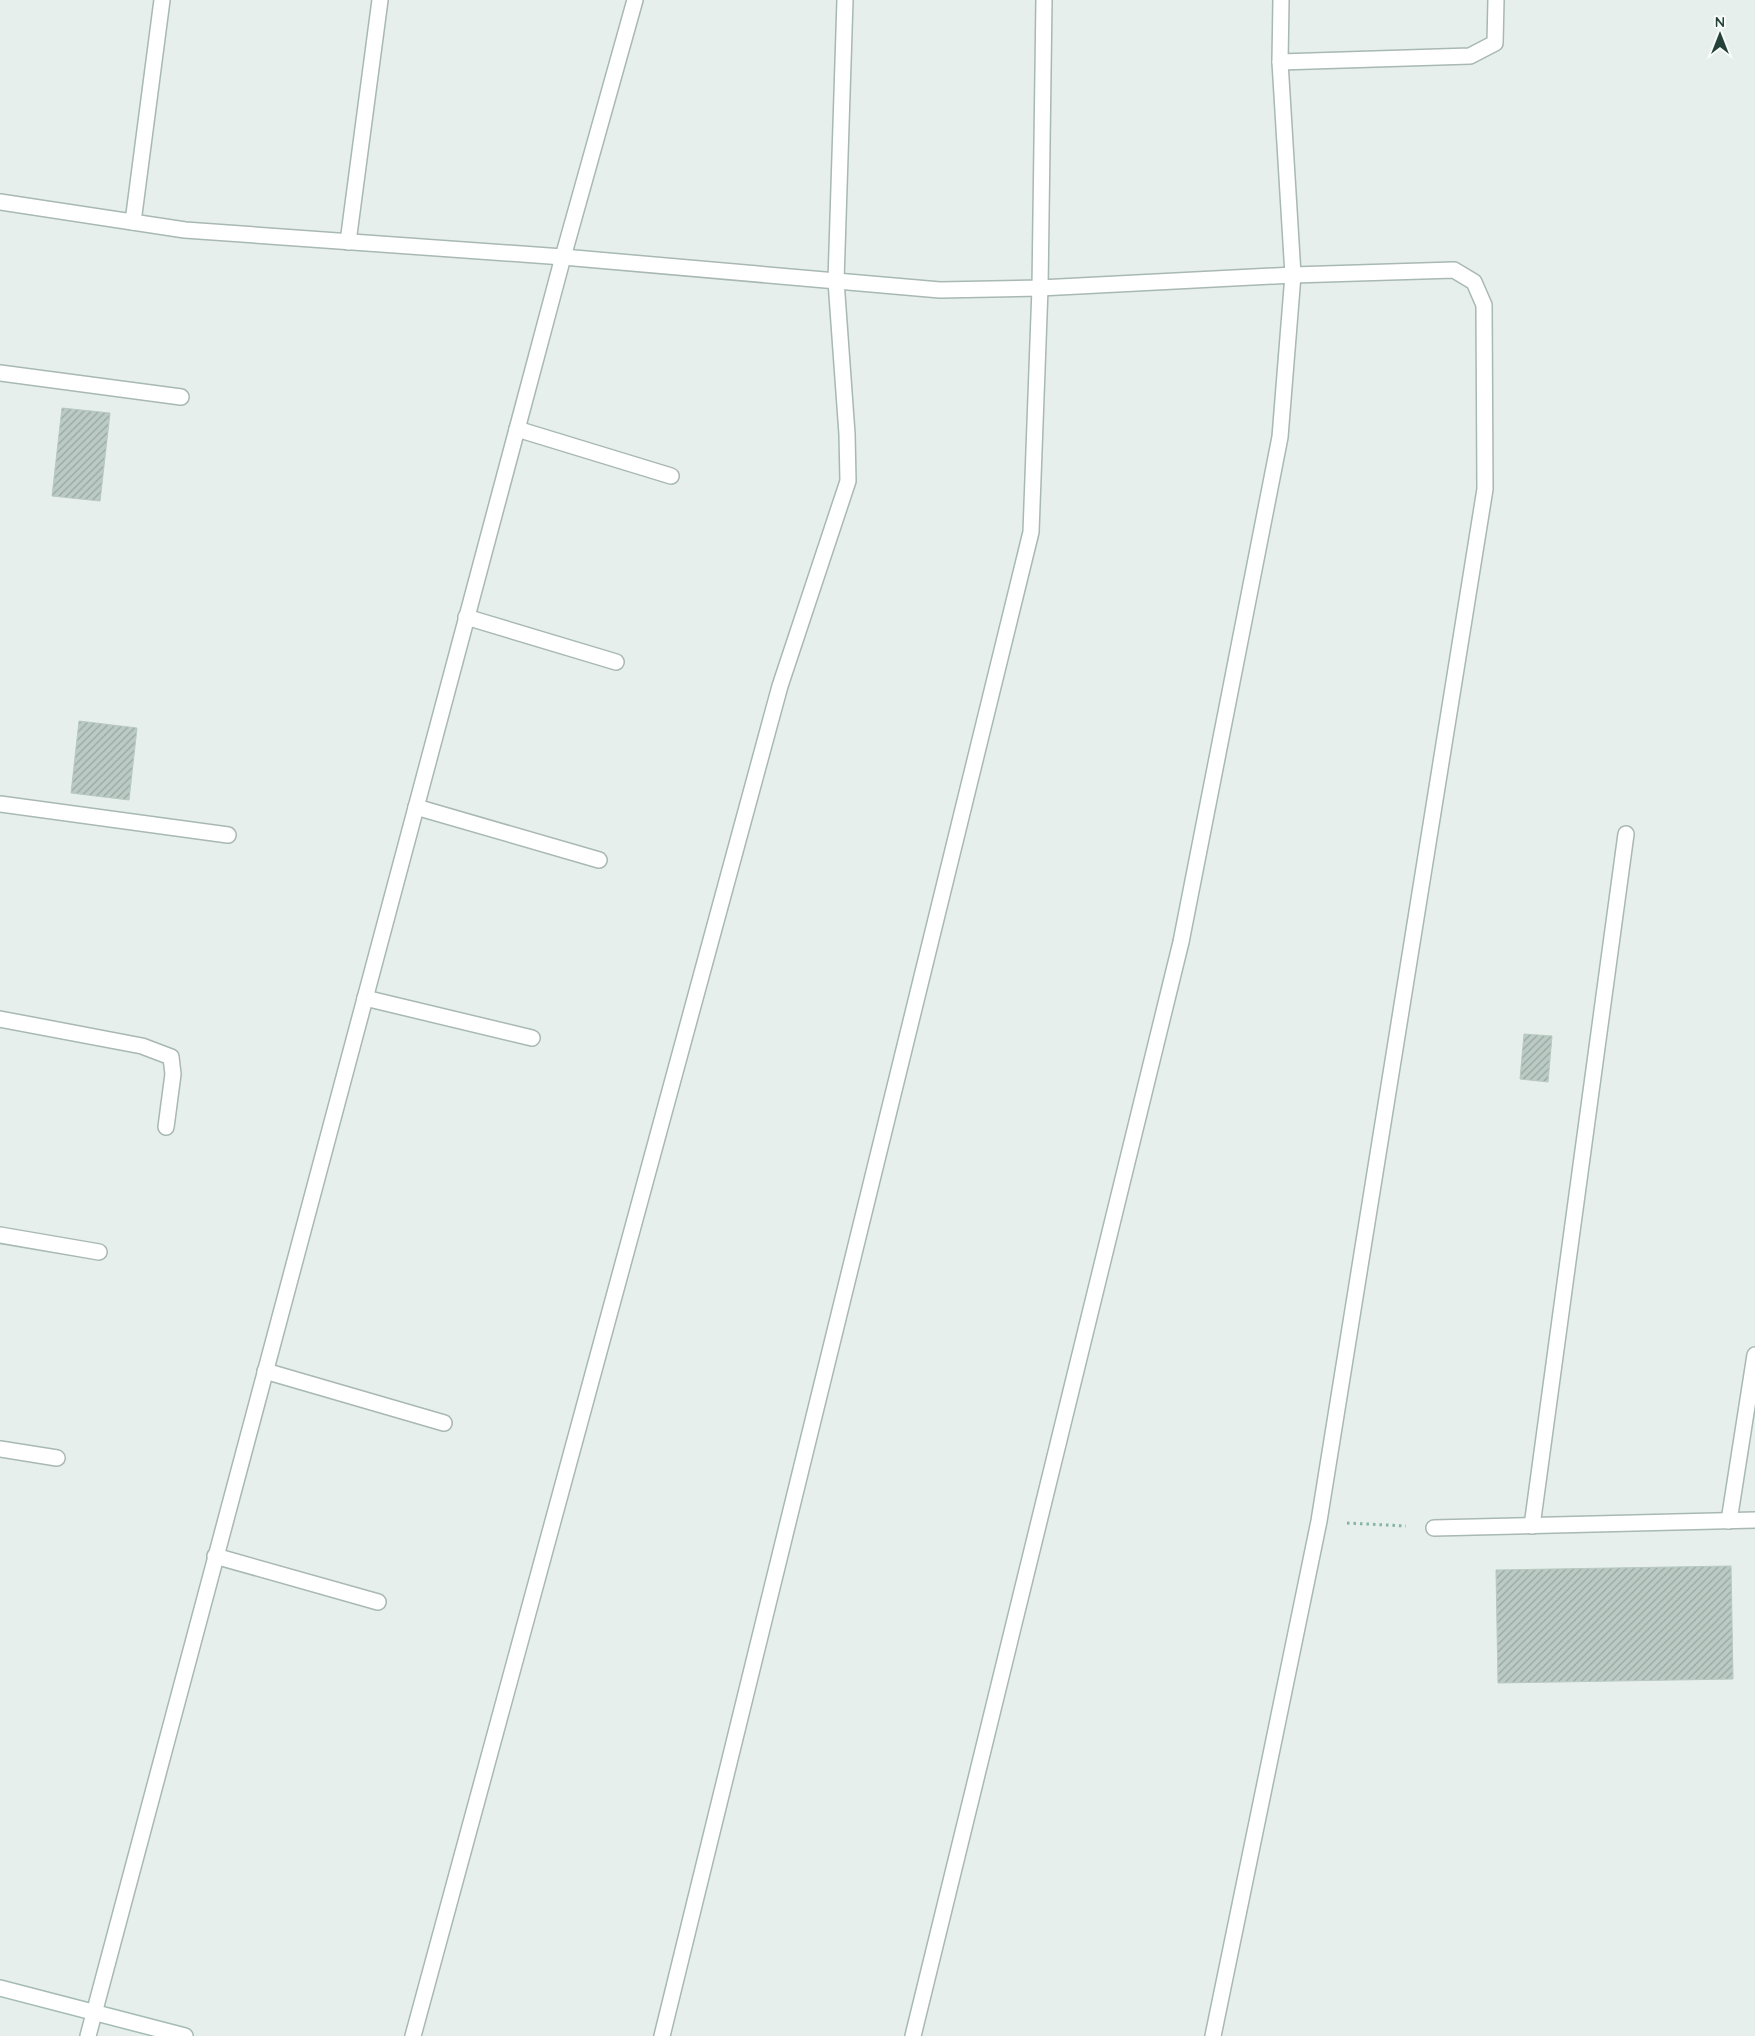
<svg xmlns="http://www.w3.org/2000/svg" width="1755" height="2036" viewBox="0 0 1755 2036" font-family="Quicksand,sans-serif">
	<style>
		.building { fill: url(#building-hatch); stroke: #b8c9c2 }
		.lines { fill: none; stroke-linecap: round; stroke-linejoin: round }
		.street-casing { stroke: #a8b8b2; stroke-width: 18 }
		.secondary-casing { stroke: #a4bbb3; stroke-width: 18 }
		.path { stroke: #86b3a5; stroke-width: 3; stroke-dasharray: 2.5 4; stroke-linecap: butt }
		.street { stroke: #fff; stroke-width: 15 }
		.secondary { stroke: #fff; stroke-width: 15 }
	</style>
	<defs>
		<pattern id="building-hatch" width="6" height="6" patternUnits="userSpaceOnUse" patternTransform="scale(1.25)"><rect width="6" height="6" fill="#bbcac4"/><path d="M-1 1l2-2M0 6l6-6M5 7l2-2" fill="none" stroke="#98a6a0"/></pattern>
	</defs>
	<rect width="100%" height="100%" fill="#e6efeb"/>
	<g class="building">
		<polygon points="62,408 110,413 100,501 52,496"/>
		<polygon points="79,721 137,728 129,800 71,793"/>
		<polygon points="1524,1034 1552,1036 1548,1082 1520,1079"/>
		<polygon points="1731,1566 1733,1679 1498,1683 1496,1570"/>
	</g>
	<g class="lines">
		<defs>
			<g id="street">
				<polyline points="1280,62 1470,56 1495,43 1496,0"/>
				<polyline points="0,202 185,230 563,257 940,290 1040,288 1293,275 1454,270 1474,282 1484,305 1485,489 1319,1521 1213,2036"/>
				<polyline points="133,222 162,0"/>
				<polyline points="348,242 380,0"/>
				<polyline points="0,373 181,397"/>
				<polyline points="517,429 671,476"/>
				<polyline points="466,617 616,662"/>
				<polyline points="0,804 228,835"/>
				<polyline points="416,807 599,860"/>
				<polyline points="365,998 532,1038"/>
				<polyline points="0,1019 142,1046 171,1057 173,1074 166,1127"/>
				<polyline points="0,1235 99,1252"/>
				<polyline points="265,1371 444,1423"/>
				<polyline points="0,1449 57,1458"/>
				<polyline points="1729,1521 1755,1355"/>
				<polyline points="1532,1526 1626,834"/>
				<polyline points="1434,1528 1755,1520"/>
				<polyline points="215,1556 378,1602"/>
				<polyline points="88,2036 563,257 635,0"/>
				<polyline points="413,2036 780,686 848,481 847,434 836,281 845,0"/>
				<polyline points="662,2036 1031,532 1040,288 1044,0"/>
				<polyline points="913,2036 1181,942 1280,437 1293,275 1280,62 1281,0"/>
			</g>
			<polyline id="secondary" points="0,1988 185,2036"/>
		</defs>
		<use href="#street" class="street-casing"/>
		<use href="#secondary" class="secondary-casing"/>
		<polyline class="path" points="1347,1523 1406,1526"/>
		<use href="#street" class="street"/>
		<use href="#secondary" class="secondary"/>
	</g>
	<g transform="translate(1720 35)" stroke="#f7fbf9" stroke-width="4" paint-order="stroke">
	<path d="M0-4L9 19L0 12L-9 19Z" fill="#24423a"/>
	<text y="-8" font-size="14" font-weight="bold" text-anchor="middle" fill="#24423a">N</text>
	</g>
</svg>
